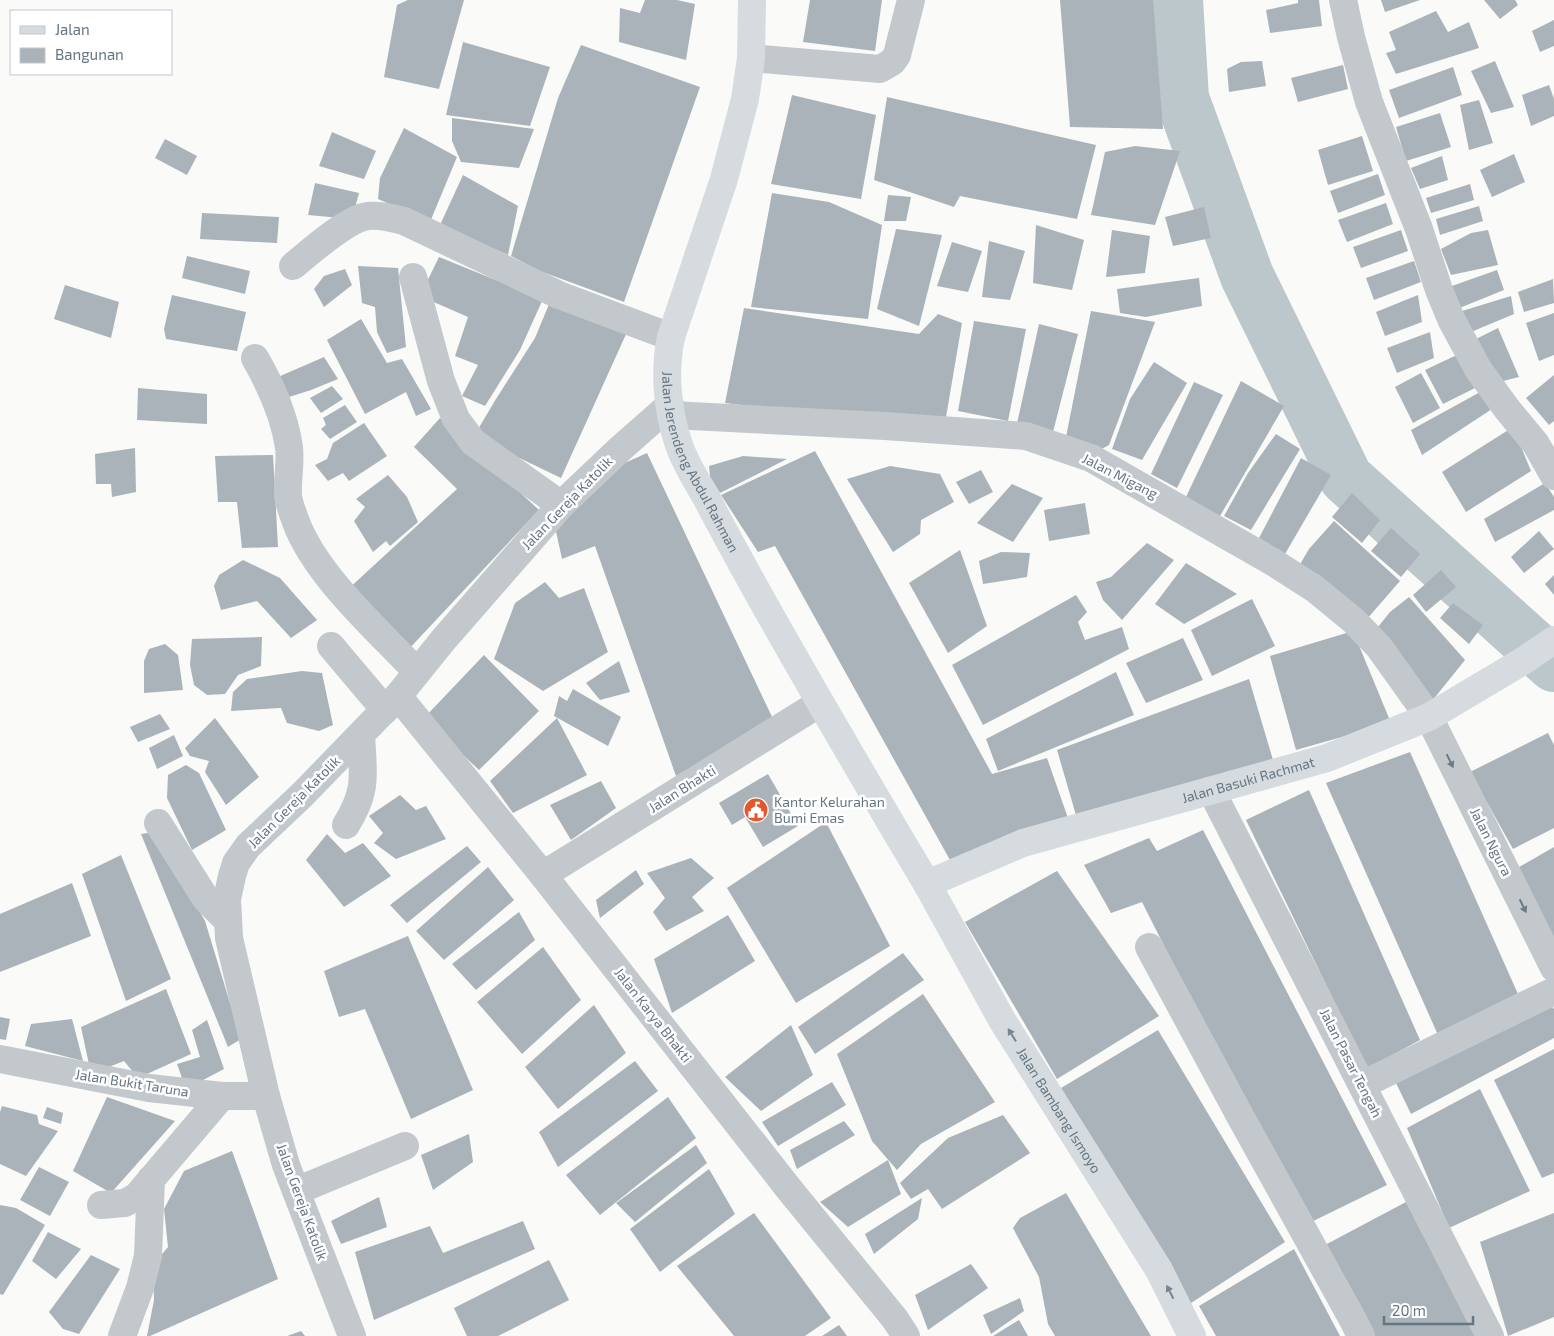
<svg xmlns="http://www.w3.org/2000/svg" width="1554" height="1336" viewBox="0 0 1554 1336" font-family="'Exo 2',sans-serif">
	<style>
		.lines { fill: none; stroke-linecap: round; stroke-linejoin: round }
		.river { stroke: #bbc7cb; stroke-width: 54 }
		.building { fill: #aab3b9 }
		.minor { stroke: #c3c8cc; stroke-width: 28 }
		.major { stroke: #d6dbdf; stroke-width: 28 }
		.highway { stroke: #d6dbdf; stroke-width: 28 }
		.oneway { fill: #6a7a87 }
		.oneway2 { fill: #768591 }
		.labels { text-anchor: middle; stroke-width: 5; stroke-linejoin: round; paint-order: stroke }
		.street-label { font-size: 14px; fill: #657683; stroke: #fff }
		.poi-label { font-size: 14px; fill: #657683; stroke: #fff; text-anchor: start }
	</style>
	<rect width="100%" height="100%" fill="#fafaf8"/>
	<g class="lines">
		<polyline class="river" points="1176,0 1182,98 1247,276 1346,478 1554,665"/>
	</g>
	<g class="building">
		<polygon points="408,0 464,0 439,89 384,77 397,5"/>
		<polygon points="645,0 677,0 695,4 686,60 619,42 620,8 640,13"/>
		<polygon points="810,0 882,0 875,51 803,42"/>
		<polygon points="1060,0 1153,0 1163,129 1070,127"/>
		<polygon points="1298,0 1319,0 1322,26 1270,33 1266,10 1298,3"/>
		<polygon points="1381,0 1420,0 1385,12"/>
		<polygon points="1484,0 1515,0 1518,5 1500,19"/>
		<polygon points="1436,11 1448,32 1469,22 1479,48 1396,74 1386,53 1396,50 1389,32"/>
		<polygon points="1554,20 1554,46 1540,52 1532,31"/>
		<polygon points="463,42 550,67 530,126 446,115"/>
		<polygon points="581,45 700,87 624,302 540,271 511,256 558,98"/>
		<polygon points="1262,61 1266,86 1229,92 1227,69 1241,62"/>
		<polygon points="1495,61 1514,107 1491,113 1471,71"/>
		<polygon points="1343,65 1348,89 1298,102 1291,78"/>
		<polygon points="1453,67 1462,95 1399,118 1389,90"/>
		<polygon points="1549,85 1554,99 1554,116 1531,126 1522,95"/>
		<polygon points="792,95 876,115 861,199 771,184"/>
		<polygon points="887,97 1096,145 1077,219 960,196 954,207 874,180"/>
		<polygon points="1479,100 1493,143 1469,150 1460,105"/>
		<polygon points="1440,113 1451,147 1406,161 1396,127"/>
		<polygon points="452,118 534,129 519,168 461,162 452,141"/>
		<polygon points="404,128 457,157 430,222 378,199 380,178"/>
		<polygon points="332,132 376,151 364,179 319,166"/>
		<polygon points="1362,136 1373,171 1328,185 1318,150"/>
		<polygon points="165,139 197,156 187,175 155,158"/>
		<polygon points="1135,146 1180,151 1155,225 1091,215 1105,152"/>
		<polygon points="1514,154 1525,182 1492,197 1480,170"/>
		<polygon points="1442,156 1448,180 1420,189 1411,168"/>
		<polygon points="1378,174 1385,195 1338,213 1330,191"/>
		<polygon points="463,175 518,206 508,255 440,225"/>
		<polygon points="315,183 359,193 352,219 308,215"/>
		<polygon points="1470,184 1474,200 1431,213 1426,198"/>
		<polygon points="772,193 829,202 882,225 868,319 751,307"/>
		<polygon points="888,195 911,197 906,221 884,221"/>
		<polygon points="1386,203 1393,224 1347,242 1338,220"/>
		<polygon points="1479,206 1483,221 1440,235 1436,219"/>
		<polygon points="1204,207 1211,238 1173,246 1165,217"/>
		<polygon points="202,213 279,217 277,243 200,239"/>
		<polygon points="1036,225 1084,240 1072,290 1033,283"/>
		<polygon points="896,229 942,235 919,326 877,309"/>
		<polygon points="1112,230 1150,236 1145,273 1106,277"/>
		<polygon points="1401,230 1408,251 1361,268 1353,247"/>
		<polygon points="1488,230 1498,265 1451,275 1441,249 1471,233"/>
		<polygon points="989,241 1025,251 1010,300 982,297"/>
		<polygon points="952,242 982,251 968,292 937,286"/>
		<polygon points="187,256 250,271 245,294 182,278"/>
		<polygon points="439,257 543,299 520,350 485,406 462,396 478,365 455,356 468,317 420,296"/>
		<polygon points="1414,261 1421,282 1374,300 1366,278"/>
		<polygon points="358,266 398,268 406,347 387,353 377,332 375,307 362,303"/>
		<polygon points="345,269 352,285 324,307 314,289 324,276"/>
		<polygon points="1497,270 1504,290 1457,309 1449,287"/>
		<polygon points="1199,278 1202,306 1146,317 1120,313 1117,289"/>
		<polygon points="1553,279 1554,303 1524,312 1518,292"/>
		<polygon points="65,285 119,302 111,338 54,319"/>
		<polygon points="172,295 246,312 237,351 166,339 164,329"/>
		<polygon points="1418,295 1422,322 1385,336 1376,312"/>
		<polygon points="1511,296 1514,314 1471,332 1462,311"/>
		<polygon points="552,297 627,332 561,478 474,436 496,399 535,338"/>
		<polygon points="744,308 919,334 938,314 962,323 944,429 725,403"/>
		<polygon points="1091,311 1155,322 1109,445 1096,452 1065,442"/>
		<polygon points="1554,313 1554,355 1539,361 1526,323"/>
		<polygon points="361,319 387,363 402,359 431,409 416,416 406,392 365,414 327,340"/>
		<polygon points="974,321 1026,329 1008,421 958,411"/>
		<polygon points="1039,324 1078,334 1053,432 1016,428"/>
		<polygon points="1498,328 1519,377 1495,383 1472,341"/>
		<polygon points="1430,332 1434,358 1397,373 1387,348"/>
		<polygon points="1463,352 1481,385 1443,404 1425,370"/>
		<polygon points="324,357 338,379 311,390 289,397 278,377"/>
		<polygon points="1154,362 1187,383 1142,460 1112,449 1130,399"/>
		<polygon points="1421,373 1440,408 1413,423 1395,387"/>
		<polygon points="1554,375 1554,421 1549,425 1526,398"/>
		<polygon points="1241,381 1284,406 1220,516 1185,499"/>
		<polygon points="1194,382 1223,395 1177,488 1151,474"/>
		<polygon points="332,386 343,399 321,413 310,398"/>
		<polygon points="138,388 207,394 207,424 137,420"/>
		<polygon points="1482,391 1492,409 1422,455 1411,430"/>
		<polygon points="345,405 357,422 330,439 321,429 326,425 323,418"/>
		<polygon points="440,418 539,510 407,651 346,591 457,489 414,447"/>
		<polygon points="364,423 387,456 349,481 343,473 328,481 315,465 327,459 333,443"/>
		<polygon points="1513,427 1531,471 1466,512 1442,472"/>
		<polygon points="1276,434 1300,449 1251,530 1224,516 1248,473"/>
		<polygon points="135,448 136,492 112,497 111,484 96,484 95,454"/>
		<polygon points="815,451 992,774 1047,758 1069,821 950,860 775,546 758,552 721,495"/>
		<polygon points="647,453 774,721 676,776 595,546 562,559 555,527 589,479"/>
		<polygon points="273,455 278,547 242,548 237,502 218,502 215,456"/>
		<polygon points="743,456 787,459 720,493 710,477 709,466"/>
		<polygon points="1301,458 1331,475 1285,554 1259,538"/>
		<polygon points="890,466 940,474 954,502 921,520 920,534 893,552 847,479"/>
		<polygon points="981,470 993,492 969,504 956,482"/>
		<polygon points="388,475 407,497 418,522 390,546 386,541 373,552 354,521 365,507 356,499"/>
		<polygon points="1545,483 1554,497 1554,510 1495,542 1484,519"/>
		<polygon points="1012,484 1043,498 1013,542 977,523"/>
		<polygon points="1352,493 1380,520 1362,543 1332,517"/>
		<polygon points="1085,503 1090,534 1049,541 1044,510"/>
		<polygon points="1334,521 1400,581 1366,620 1296,571 1309,549"/>
		<polygon points="1391,528 1420,554 1401,577 1371,551"/>
		<polygon points="1539,531 1554,549 1524,573 1511,557"/>
		<polygon points="1147,543 1174,560 1122,620 1103,600 1096,582 1111,577"/>
		<polygon points="960,550 987,626 948,653 909,583"/>
		<polygon points="1001,552 1030,553 1027,577 983,584 979,561"/>
		<polygon points="243,560 280,578 317,620 291,638 257,601 221,610 214,586 219,575"/>
		<polygon points="1186,563 1237,594 1184,624 1155,604"/>
		<polygon points="1441,570 1456,587 1426,612 1413,595"/>
		<polygon points="1554,575 1554,595 1545,584"/>
		<polygon points="545,582 559,598 584,588 608,652 543,691 494,659 515,603"/>
		<polygon points="1076,595 1087,612 1078,622 1085,640 1122,627 1129,649 983,725 952,665"/>
		<polygon points="1409,597 1465,660 1428,706 1374,632 1390,612"/>
		<polygon points="1252,599 1275,646 1212,676 1191,630"/>
		<polygon points="1453,603 1483,625 1469,644 1440,618"/>
		<polygon points="1353,631 1391,723 1296,750 1270,656"/>
		<polygon points="262,637 261,666 238,675 225,694 207,695 194,685 190,665 192,639"/>
		<polygon points="1183,638 1203,680 1146,703 1126,663"/>
		<polygon points="165,644 178,655 183,690 144,693 144,661 149,649"/>
		<polygon points="484,655 539,711 479,770 424,718"/>
		<polygon points="619,661 630,692 600,700 586,683"/>
		<polygon points="302,671 322,673 333,725 319,731 287,723 281,708 231,711 233,692 247,679"/>
		<polygon points="1116,672 1134,715 998,771 986,739"/>
		<polygon points="1249,679 1273,760 1078,822 1057,750"/>
		<polygon points="573,689 621,717 608,746 554,716 559,696 567,701"/>
		<polygon points="160,714 170,729 138,742 130,727"/>
		<polygon points="215,718 259,777 226,805 205,772 209,761 190,756 185,748"/>
		<polygon points="557,718 587,775 513,813 490,781"/>
		<polygon points="1548,733 1554,745 1554,828 1513,849 1470,772"/>
		<polygon points="174,735 183,756 157,769 149,748"/>
		<polygon points="1410,752 1518,994 1438,1035 1326,783"/>
		<polygon points="186,765 199,773 226,830 192,850 167,798 168,775"/>
		<polygon points="768,774 798,826 763,847 745,817 732,825 719,803"/>
		<polygon points="601,781 616,808 571,840 550,805"/>
		<polygon points="1309,790 1420,1040 1367,1069 1246,820"/>
		<polygon points="400,795 416,810 426,806 446,839 396,859 374,843 383,833 369,816"/>
		<polygon points="826,822 890,946 796,1003 727,888"/>
		<polygon points="1203,830 1387,1185 1305,1225 1142,902 1111,913 1084,865 1149,838 1157,851"/>
		<polygon points="154,832 205,921 241,1039 228,1047 141,834"/>
		<polygon points="327,834 345,853 363,843 391,876 344,907 306,860"/>
		<polygon points="467,846 481,862 407,923 390,905"/>
		<polygon points="1554,847 1554,947 1514,870"/>
		<polygon points="121,855 171,979 126,1001 82,874"/>
		<polygon points="691,858 714,878 692,897 704,911 666,931 653,912 665,898 647,873"/>
		<polygon points="488,867 514,900 444,960 416,931"/>
		<polygon points="636,870 644,884 600,918 596,900"/>
		<polygon points="1057,871 1159,1016 1057,1079 965,922"/>
		<polygon points="72,883 91,936 0,972 0,914"/>
		<polygon points="519,912 535,940 476,990 452,964"/>
		<polygon points="728,915 755,961 672,1013 654,959"/>
		<polygon points="408,936 473,1090 411,1119 365,1009 339,1017 324,971"/>
		<polygon points="543,947 581,1000 522,1054 477,1002"/>
		<polygon points="903,953 924,980 815,1054 798,1027"/>
		<polygon points="166,989 191,1054 138,1078 124,1061 91,1074 81,1027"/>
		<polygon points="923,994 995,1102 921,1144 897,1170 872,1141 837,1054"/>
		<polygon points="1548,1002 1554,1009 1554,1038 1411,1114 1396,1083"/>
		<polygon points="594,1005 626,1053 558,1109 525,1067"/>
		<polygon points="0,1017 10,1019 6,1040 0,1039"/>
		<polygon points="72,1019 83,1061 25,1046 31,1024"/>
		<polygon points="207,1020 224,1069 186,1089 177,1064 200,1057 192,1030"/>
		<polygon points="791,1025 813,1075 761,1111 725,1077"/>
		<polygon points="1158,1030 1285,1242 1188,1305 1061,1088"/>
		<polygon points="1554,1049 1554,1173 1542,1178 1494,1080"/>
		<polygon points="635,1061 658,1091 558,1167 539,1132"/>
		<polygon points="832,1082 846,1105 778,1146 762,1122"/>
		<polygon points="1480,1089 1530,1191 1449,1228 1407,1128"/>
		<polygon points="107,1097 175,1121 111,1193 73,1171"/>
		<polygon points="668,1097 696,1138 600,1215 566,1175"/>
		<polygon points="2,1106 37,1115 39,1124 58,1131 26,1176 0,1164 0,1112"/>
		<polygon points="47,1107 63,1113 61,1124 43,1118"/>
		<polygon points="1003,1115 1030,1153 942,1209 928,1189 911,1199 900,1183 948,1138"/>
		<polygon points="844,1121 855,1135 797,1169 790,1150"/>
		<polygon points="469,1134 473,1162 433,1190 421,1155"/>
		<polygon points="696,1145 707,1163 635,1222 616,1203"/>
		<polygon points="232,1151 278,1279 150,1336 147,1336 154,1300 153,1265 168,1247 164,1209 184,1171"/>
		<polygon points="888,1160 901,1194 848,1227 820,1202"/>
		<polygon points="39,1167 69,1182 50,1216 20,1200"/>
		<polygon points="709,1169 735,1214 660,1272 630,1229"/>
		<polygon points="1066,1193 1151,1336 1055,1336 1048,1324 1039,1277 1013,1228 1020,1218"/>
		<polygon points="379,1197 387,1227 341,1244 331,1221"/>
		<polygon points="922,1198 918,1219 874,1254 865,1234"/>
		<polygon points="1406,1202 1476,1336 1371,1336 1325,1245"/>
		<polygon points="0,1205 16,1208 45,1225 3,1295 0,1294"/>
		<polygon points="754,1213 831,1318 805,1336 734,1336 677,1266"/>
		<polygon points="1554,1213 1554,1317 1508,1336 1480,1242"/>
		<polygon points="523,1221 535,1249 374,1320 355,1252 430,1226 443,1253"/>
		<polygon points="48,1232 81,1249 56,1279 32,1261"/>
		<polygon points="1294,1249 1340,1336 1216,1336 1199,1306"/>
		<polygon points="91,1255 120,1269 79,1334 63,1329 49,1312"/>
		<polygon points="549,1260 569,1300 498,1336 467,1336 454,1308"/>
		<polygon points="971,1264 988,1288 928,1330 915,1295"/>
		<polygon points="1020,1298 1024,1311 991,1334 983,1315"/>
		<polygon points="1019,1320 1028,1336 993,1336"/>
		<polygon points="839,1325 847,1336 822,1336"/>
		<polygon points="301,1331 305,1336 287,1336"/>
	</g>
	<g class="lines">
		<g class="minor">
			<polyline points="1343,0 1351,37 1369,102 1419,229 1439,290 1451,319 1478,369 1507,409 1536,444 1554,476"/>
			<polyline points="751,58 880,69 892,62 897,55 911,0"/>
			<path d="M 293,266 C 310,252 348,218 368,216 C 380,215 393,218 404,221 L 559,295 L 671,337"/>
			<polyline points="413,277 441,381 456,419 473,442 561,505"/>
			<path d="M 255,358 C 271,386 284,414 289,447 C 291,463 287,480 288,496 C 289,504 293,514 296,522 C 316,576 378,630 417,672"/>
			<polyline points="671,415 885,426 1026,436 1091,458 1273,562 1315,589 1354,621 1379,647 1429,717 1554,968"/>
			<polyline points="331,646 385,710"/>
			<polyline points="398,696 543,875 789,1189 895,1319 906,1336"/>
			<polyline points="1211,790 1490,1336"/>
			<polyline points="158,823 206,899 227,920"/>
			<path d="M 346,825 C 368,790 363,774 361,735"/>
			<polyline points="543,875 820,703"/>
			<polyline points="1149,947 1239,1114 1353,1320 1361,1336"/>
			<polyline points="0,1059 149,1088 222,1096 266,1096"/>
			<polyline points="1362,1085 1554,991"/>
			<polyline points="296,1191 405,1146"/>
			<polyline points="101,1205 125,1203 137,1196 222,1096"/>
			<polyline points="122,1336 140,1288 148,1256 151,1179"/>
			<polyline points="352,1336 286,1165 266,1096 229,938 227,899 232,876 236,863 248,846 303,794 398,696 444,639 561,505 620,449 670,405"/>
		</g>
		<path class="major" id="s1" d="M 927,884 L 1002,1020 L 1159,1270 L 1192,1336"/>
		<path class="highway" id="s2" d="M 752,0 L 751,58 L 745,99 L 724,179 L 671,337 C 664,371 667,409 678,442 C 684,462 697,481 707,499 C 722,528 738,557 754,586 C 810,686 868,785 927,884 L 1023,843 L 1327,758 L 1429,717 L 1523,661 L 1554,640"/>
	</g>
	<defs><path id="oneway-solid" d="M-6-.8H1V-3.2L6.5 0L1 3.2V.8H-6Z" transform="scale(1.25)"/></defs>
	<g class="oneway">
		<use href="#oneway-solid" transform="translate(1450 761) rotate(64)"/>
		<use href="#oneway-solid" transform="translate(1523 906) rotate(64)"/>
	</g>
	<g class="oneway2">
		<use href="#oneway-solid" transform="translate(1012 1035) rotate(-122)"/>
		<use href="#oneway-solid" transform="translate(1170 1292) rotate(-117)"/>
	</g>
	<defs>
		<symbol id="civic-disc" viewBox="-11 -11 22 22"><circle r="9.5" fill="#e4572e" stroke="#fff"/><path d="M-.6-6.5H3V-4.5H.6V-3L4-1V1h2V6H-6V1h2V-1L-.6-3ZM-1.2 2.5V6h2.4V2.5Z" fill="#fff"/></symbol>
	</defs>
	<g fill-rule="evenodd">
		<use href="#civic-disc" x="742" y="796" width="28" height="28"/>
	</g>
	<g class="labels">
		<g class="street-label">
			<text dy="5" stroke="none"><textPath href="#s2" startOffset="481">Jalan Jerendeng Abdul Rahman</textPath></text>
			<text transform="translate(1120 476) rotate(27)" y="5">Jalan Migang</text>
			<text transform="translate(567 503) rotate(-46)" y="5">Jalan Gereja Katolik</text>
			<text dy="5" stroke="none"><textPath href="#s2" startOffset="1301">Jalan Basuki Rachmat</textPath></text>
			<text transform="translate(682 789) rotate(-32)" y="5">Jalan Bhakti</text>
			<text transform="translate(294 802) rotate(-45)" y="5">Jalan Gereja Katolik</text>
			<text transform="translate(1491 842) rotate(63)" y="5">Jalan Ngura</text>
			<text transform="translate(653 1015) rotate(52)" y="5">Jalan Karya Bhakti</text>
			<text transform="translate(1351 1063) rotate(63)" y="5">Jalan Pasar Tengah</text>
			<text transform="translate(132 1083) rotate(9)" y="5">Jalan Bukit Taruna</text>
			<text dy="5" stroke="none"><textPath href="#s1" startOffset="262">Jalan Bambang Ismoyo</textPath></text>
			<text transform="translate(302 1202) rotate(70)" y="5">Jalan Gereja Katolik</text>
		</g>
		<g class="poi-label">
			<text x="774" y="807">Kantor Kelurahan<tspan x="774" dy="16">Bumi Emas</tspan></text>
		</g>
	</g>
	<rect x="10" y="10" width="162" height="65" fill="#ffffff" stroke="#c1c8cd"/>
	<rect x="20" y="26" width="25" height="8" fill="#d6dbdf" stroke="#c1c8cd"/>
	<text x="55" y="35" font-size="15" fill="#657683">Jalan</text>
	<rect x="20" y="48" width="25" height="15" fill="#aab3b9" stroke="#c1c8cd"/>
	<text x="55" y="60" font-size="15" fill="#657683">Bangunan</text>
	<path d="M1384 1316v8h89v-8" fill="none" stroke="#657683" stroke-width="2.5"/>
	<text x="1392" y="1316" font-size="15" fill="#657683" stroke="#ffffff" stroke-width="4" paint-order="stroke">20 m</text>
</svg>
